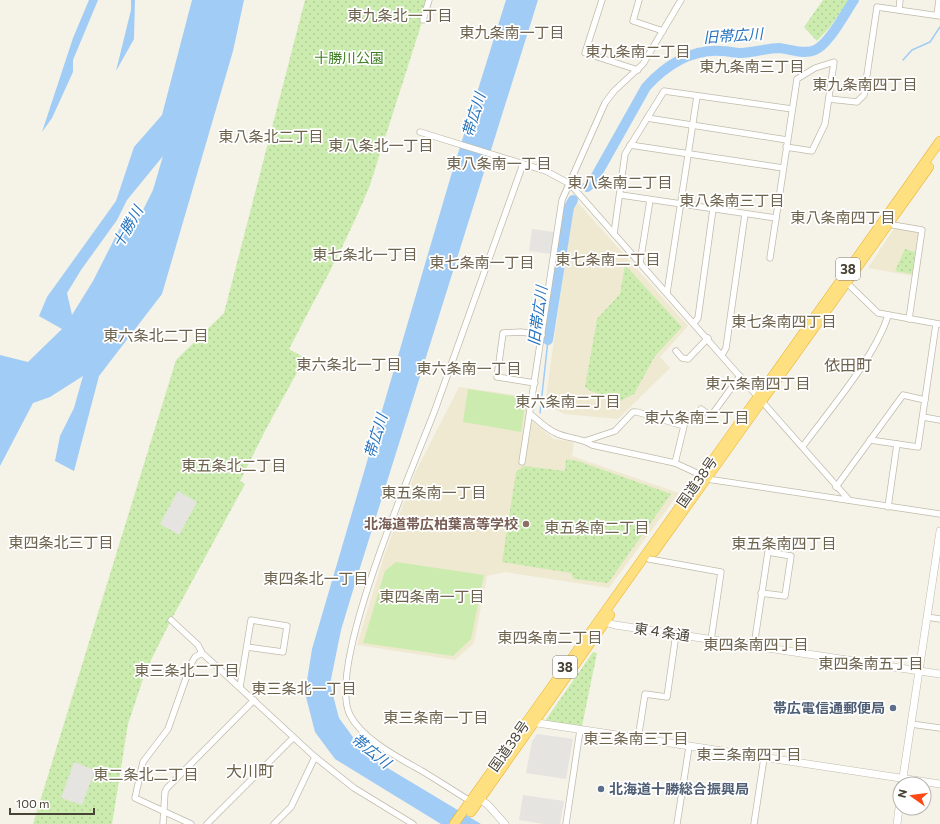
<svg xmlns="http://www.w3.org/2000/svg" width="940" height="824" viewBox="0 0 940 824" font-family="Commissioner,'Noto Sans JP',sans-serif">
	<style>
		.education { fill: #efe9d1 }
		.green { fill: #cbecae }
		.park { fill: url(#park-dots) }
		.parking { fill: #e6e4e0 }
		.water { fill: #a0ccf6; fill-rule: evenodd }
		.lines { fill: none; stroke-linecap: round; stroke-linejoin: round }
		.stream { stroke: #a0ccf6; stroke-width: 1.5 }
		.river { stroke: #a0ccf6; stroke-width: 10 }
		.minor-casing { stroke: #c1bbaa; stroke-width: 7 }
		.tertiary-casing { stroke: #c1bbaa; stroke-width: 8 }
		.trunk-casing { stroke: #e9b22e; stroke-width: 10 }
		.minor { stroke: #fff; stroke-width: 5.5 }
		.tertiary { stroke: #fff; stroke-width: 7 }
		.trunk { stroke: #ffe080; stroke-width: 9 }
		.education-dot { fill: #8d6e63; stroke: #fff; stroke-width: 1.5 }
		.service-dot { fill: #5c6f8a; stroke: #fff; stroke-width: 1.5 }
		.labels { text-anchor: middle; stroke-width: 3.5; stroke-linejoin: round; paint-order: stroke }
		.shield { fill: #fff; stroke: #807b72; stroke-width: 1 }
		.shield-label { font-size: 13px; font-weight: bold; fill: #494336 }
		.park-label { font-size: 14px; fill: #408024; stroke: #fff }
		.street-label { font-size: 14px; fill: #494336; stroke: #fff }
		.education-label { font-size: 14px; font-weight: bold; fill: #785e54; stroke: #fff; text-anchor: end }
		.service-label { font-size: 14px; font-weight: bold; fill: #4e5e75; stroke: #fff; text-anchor: end }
		.neighbourhood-label { font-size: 15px; fill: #6d624c; stroke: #fff }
		.water-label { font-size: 15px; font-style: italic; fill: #2673be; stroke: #fff }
		.quarter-label { font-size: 16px; fill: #6d624c; stroke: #fff }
	</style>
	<defs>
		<pattern id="park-dots" width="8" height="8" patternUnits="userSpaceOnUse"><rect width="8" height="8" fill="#cbecae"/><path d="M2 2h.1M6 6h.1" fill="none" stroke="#b0cc96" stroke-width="1.8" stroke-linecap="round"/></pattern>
	</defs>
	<rect width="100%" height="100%" fill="#f5f2e8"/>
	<g class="education">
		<polygon points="578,203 688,326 660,357 670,368 618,419 564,414 545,404 573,208"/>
		<polygon points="898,228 919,231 920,236 913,276 868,268 893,230"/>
		<polygon points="459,387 530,397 527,417 554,439 574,442 572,456 679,493 609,588 505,572 487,576 474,643 455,660 357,645 384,556 415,473"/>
	</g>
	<g class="green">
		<polygon points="468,389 526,398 521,432 463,422"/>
		<polygon points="396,562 484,575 471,639 453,656 363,643 385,571"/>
	</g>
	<g class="park">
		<path d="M 305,0 L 429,0 L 370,185 C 347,242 317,295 289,349 L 305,358 L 266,429 L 240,481 L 245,484 L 171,620 L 146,670 L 128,724 L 112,824 L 33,824 L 176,360 L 224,313 Z"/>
		<polygon points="823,0 849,0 830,27 817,41 804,27"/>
		<polygon points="905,249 915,252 912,274 895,271"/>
		<polygon points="625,265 682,327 655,356 634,394 620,401 591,391 585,387 597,319 620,294"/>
		<polygon points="566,459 578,461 671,494 608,583 574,579 571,573 502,562 516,472 524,466 565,471"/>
		<polygon points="593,652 597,653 582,726 545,721"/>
	</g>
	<g class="parking">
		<polygon points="532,229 554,232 551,254 529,251"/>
		<polygon points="178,491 197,502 179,535 160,524"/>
		<polygon points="537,734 573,739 566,779 526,773 532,741"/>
		<polygon points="74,762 95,770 82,805 61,798"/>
		<polygon points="523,795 564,801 560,824 543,824 519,820"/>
	</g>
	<g class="water">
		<polygon points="89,0 98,0 73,60 73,72 52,118 42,132 73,38"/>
		<polygon points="131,0 135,0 134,39 116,71 131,10"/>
		<path d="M 192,0 L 244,0 L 233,51 L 162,294 L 99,376 L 74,471 L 55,461 L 60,436 L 74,408 L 83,376 L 50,397 L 33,403 L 0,466 L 0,355 L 28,362 L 62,329 L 39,316 L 47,297 L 116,201 L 134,147 L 162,115 ZM 163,156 L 153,190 L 143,210 L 122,224 L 93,281 L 72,315 L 67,293 L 81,270 L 117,220 L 127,200 Z"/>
		<polygon points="506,0 538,0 354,587 341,630 330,684 339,718 366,755 481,824 441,824 335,759 315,732 305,693 312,649 450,179"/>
	</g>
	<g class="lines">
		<g class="stream">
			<polyline points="903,60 912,50 930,42 940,27"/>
			<polyline points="540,413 548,340"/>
		</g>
		<g class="river">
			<path d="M 587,187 L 592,183 L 646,87 C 666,65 692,49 722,51 C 728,51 734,53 740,53 C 754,53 766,48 779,48 C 790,49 805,55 815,50 C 829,44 845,13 854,0"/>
			<polyline points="548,340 569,207 573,200"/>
		</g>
		<defs>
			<g id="minor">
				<polyline points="602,0 585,53 638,70"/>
				<polyline points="639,0 633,21 663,31"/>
				<polyline points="899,10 900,0"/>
				<polyline points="937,15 939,0"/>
				<polyline points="423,20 429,0"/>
				<polyline points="829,99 857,102 864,95 877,7 940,16"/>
				<polyline points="647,118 787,140"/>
				<polyline points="420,132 546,171 570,184 849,500"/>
				<polyline points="630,145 783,168"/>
				<polyline points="621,195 776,218"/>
				<polyline points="890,222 893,225 922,230 909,319"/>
				<polyline points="614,234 625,154 664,91 792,109"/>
				<polyline points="770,258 797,79 815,68 834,62 825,124 812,151 786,147"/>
				<polyline points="640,263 650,200"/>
				<polyline points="847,283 878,313 939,324"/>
				<polyline points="667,293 697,96"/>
				<polyline points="694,323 698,318 713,209"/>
				<polyline points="676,351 682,358 688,359 708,338"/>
				<polyline points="722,355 726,348 745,214"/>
				<polyline points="535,383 497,377 503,333 521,332 542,335"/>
				<polyline points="701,409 711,416 740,376"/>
				<path d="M 530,414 C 538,420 546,429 556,433 C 568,439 580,437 592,445 L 675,463 L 701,475"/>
				<polyline points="923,417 940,420"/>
				<polyline points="870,440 918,447 936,324"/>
				<polyline points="585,441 615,431 633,412 637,412 684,426 675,463"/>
				<path d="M 803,446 C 831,408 873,360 888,316"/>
				<polyline points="522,462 562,200 605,103 614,91 643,64 681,0"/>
				<polyline points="707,479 940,514"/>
				<polyline points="836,487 903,395 925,400"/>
				<polyline points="888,507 897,444"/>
				<polyline points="649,559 721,572 711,640"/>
				<polyline points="927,617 940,619"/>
				<polyline points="171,620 198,645 202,653 315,757 354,788 413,824"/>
				<polyline points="754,646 768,552 791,556 785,596 761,593"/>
				<polyline points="240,687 251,620 287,626 283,652 247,647"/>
				<polyline points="911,724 940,728"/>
				<polyline points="638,739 645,694 667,697 676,634"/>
				<path d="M 472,802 C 455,792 439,781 422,771 C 399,758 362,739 350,715 C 325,666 415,464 436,407 C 465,326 494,245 523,164"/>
				<polyline points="163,824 165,792 167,788 254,700"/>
				<polyline points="191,824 135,798 143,762 168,729 191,664 195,657 202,653"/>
				<polyline points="207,824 293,738"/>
				<polyline points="274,824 291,807 315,757"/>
				<polyline points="566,824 580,730"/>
				<polyline points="677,824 689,747"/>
				<polyline points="754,824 764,758"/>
			</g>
			<g id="tertiary">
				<polyline points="601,621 615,625 940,674"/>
				<polyline points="531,722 940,784"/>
				<polyline points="902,784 940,531"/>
				<polyline points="477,797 488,805 505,824"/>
				<polyline points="897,824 900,800"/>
			</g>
			<g id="trunk">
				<polyline points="654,552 929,167"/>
				<polyline points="471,812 610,615"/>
				<polyline points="454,824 940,141"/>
			</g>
		</defs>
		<use href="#minor" class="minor-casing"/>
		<use href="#tertiary" class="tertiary-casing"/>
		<use href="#trunk" class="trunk-casing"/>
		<use href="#minor" class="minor"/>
		<use href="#tertiary" class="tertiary"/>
		<use href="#trunk" class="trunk"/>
	</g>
	<circle class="education-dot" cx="526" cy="524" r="4"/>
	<g class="service-dot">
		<circle cx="893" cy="708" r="4"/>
		<circle cx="601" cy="789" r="4"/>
	</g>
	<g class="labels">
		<g class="shield">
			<rect x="836" y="258" width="24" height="22" rx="3"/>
			<rect x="553" y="656" width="24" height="22" rx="3"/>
		</g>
		<g class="shield-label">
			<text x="848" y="274">38</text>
			<text x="565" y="672">38</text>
		</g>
		<g class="park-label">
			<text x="349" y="63">十勝川公園</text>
		</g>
		<g class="street-label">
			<text transform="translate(697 482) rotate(-55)" y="5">国道38号</text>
			<text transform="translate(662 632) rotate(8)" y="5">東４条通</text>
			<text transform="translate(509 746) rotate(-55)" y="5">国道38号</text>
		</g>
		<g class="education-label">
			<text x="518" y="529">北海道帯広柏葉高等学校</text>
		</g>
		<g class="service-label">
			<text x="885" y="713">帯広電信通郵便局</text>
			<text x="609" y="794" text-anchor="start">北海道十勝総合振興局</text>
		</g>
		<g class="neighbourhood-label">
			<text x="400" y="21">東九条北一丁目</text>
			<text x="512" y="38">東九条南一丁目</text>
			<text x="638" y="57">東九条南二丁目</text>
			<text x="752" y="72">東九条南三丁目</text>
			<text x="865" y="90">東九条南四丁目</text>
			<text x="271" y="142">東八条北二丁目</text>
			<text x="381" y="151">東八条北一丁目</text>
			<text x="499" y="169">東八条南一丁目</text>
			<text x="620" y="188">東八条南二丁目</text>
			<text x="732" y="206">東八条南三丁目</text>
			<text x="843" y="223">東八条南四丁目</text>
			<text x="365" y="260">東七条北一丁目</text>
			<text x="608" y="265">東七条南二丁目</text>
			<text x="482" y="268">東七条南一丁目</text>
			<text x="784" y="327">東七条南四丁目</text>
			<text x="156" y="341">東六条北二丁目</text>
			<text x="349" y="370">東六条北一丁目</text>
			<text x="469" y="374">東六条南一丁目</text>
			<text x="758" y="389">東六条南四丁目</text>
			<text x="568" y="407">東六条南二丁目</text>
			<text x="697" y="423">東六条南三丁目</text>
			<text x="234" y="471">東五条北二丁目</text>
			<text x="434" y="498">東五条南一丁目</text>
			<text x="597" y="533">東五条南二丁目</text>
			<text x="61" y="548">東四条北三丁目</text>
			<text x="784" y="549">東五条南四丁目</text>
			<text x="316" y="584">東四条北一丁目</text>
			<text x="432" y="602">東四条南一丁目</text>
			<text x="550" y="643">東四条南二丁目</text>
			<text x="756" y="650">東四条南四丁目</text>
			<text x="871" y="669">東四条南五丁目</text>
			<text x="187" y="676">東三条北二丁目</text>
			<text x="304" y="694">東三条北一丁目</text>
			<text x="436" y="723">東三条南一丁目</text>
			<text x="636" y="744">東三条南三丁目</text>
			<text x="749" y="760">東三条南四丁目</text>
			<text x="146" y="780">東二条北二丁目</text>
		</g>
		<g class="water-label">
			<text transform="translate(733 36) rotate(-4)" y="5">旧帯広川</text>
			<text transform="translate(474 115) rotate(-73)" y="5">帯広川</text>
			<text transform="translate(128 227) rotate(-60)" y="5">十勝川</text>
			<text transform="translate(538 316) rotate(-82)" y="5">旧帯広川</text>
			<text transform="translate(376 436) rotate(-73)" y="5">帯広川</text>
			<text transform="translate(371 751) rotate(39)" y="5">帯広川</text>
		</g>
		<g class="quarter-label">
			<text x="848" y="371">依田町</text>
			<text x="250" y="777">大川町</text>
		</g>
	</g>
	<g transform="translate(912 796) rotate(284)"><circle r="19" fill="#ffffff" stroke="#b6b4af"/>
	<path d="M0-3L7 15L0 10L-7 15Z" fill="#ff4915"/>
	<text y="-6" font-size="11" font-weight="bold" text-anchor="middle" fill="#494336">N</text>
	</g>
	<path d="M10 808v6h84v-6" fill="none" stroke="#494336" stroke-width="2"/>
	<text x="16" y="808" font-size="12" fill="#494336" stroke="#ffffff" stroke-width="3" paint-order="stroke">100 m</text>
</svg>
